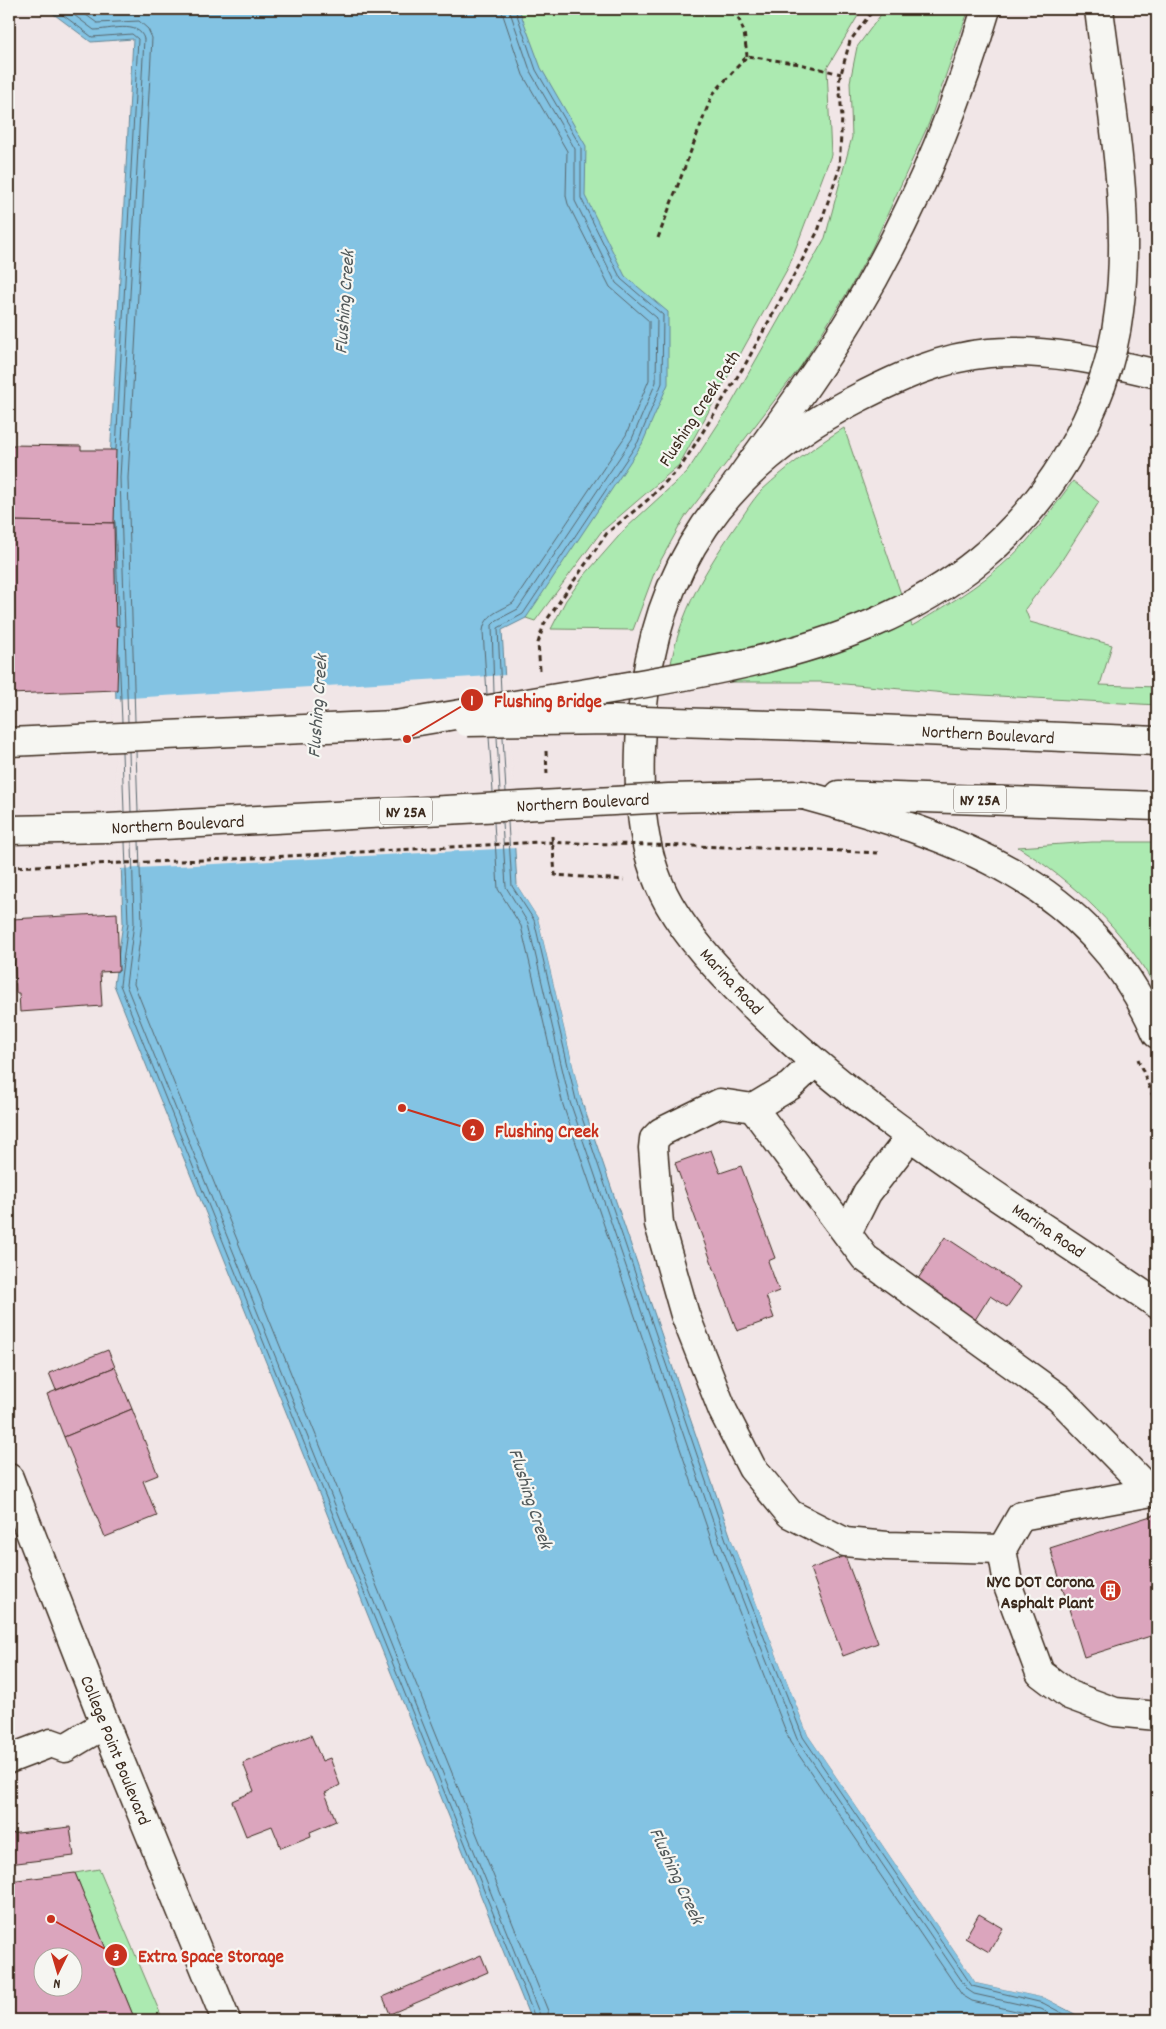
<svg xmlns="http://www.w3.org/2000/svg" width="1166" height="2029" viewBox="0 0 1166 2029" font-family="Dekko,sans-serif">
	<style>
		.green { fill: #aceab1; stroke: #748a68 }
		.water { fill: #83c3e3; stroke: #668694 }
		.pier { fill: #f1e6e7 }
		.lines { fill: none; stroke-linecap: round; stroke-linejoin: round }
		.shore { stroke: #58676d; stroke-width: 1 }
		.building { fill: #dba5bd; stroke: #3b2a1e; fill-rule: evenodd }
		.minor-casing { stroke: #3b2a1e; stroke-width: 31 }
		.major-casing { stroke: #3b2a1e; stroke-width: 31 }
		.highway-casing { stroke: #3b2a1e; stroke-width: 31 }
		.path { stroke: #3b2a1e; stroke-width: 3; stroke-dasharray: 5 4; stroke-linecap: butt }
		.minor { stroke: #f6f6f2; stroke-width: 28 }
		.major { stroke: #f6f6f2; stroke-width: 28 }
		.highway { stroke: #f6f6f2; stroke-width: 28 }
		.major-bridge-casing { stroke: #3b2a1e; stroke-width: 31; stroke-linecap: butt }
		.highway-bridge-casing { stroke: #3b2a1e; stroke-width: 31; stroke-linecap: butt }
		.path-bridge { stroke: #3b2a1e; stroke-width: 3; stroke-dasharray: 5 4; stroke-linecap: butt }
		.major-bridge { stroke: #f6f6f2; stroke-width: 28 }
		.highway-bridge { stroke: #f6f6f2; stroke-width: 28 }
		.labels { text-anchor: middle; stroke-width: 4.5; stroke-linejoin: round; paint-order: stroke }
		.shield { fill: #f6f6f2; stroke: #73675e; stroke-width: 1 }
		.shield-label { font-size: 16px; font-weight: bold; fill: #3b2a1e }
		.street-label { font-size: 18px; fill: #3b2a1e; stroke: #f6f6f2 }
		.poi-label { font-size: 18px; font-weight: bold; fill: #3b2a1e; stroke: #f6f6f2; text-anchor: end }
		.water-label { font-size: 19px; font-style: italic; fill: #515859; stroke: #f6f6f2 }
		.leader { fill: none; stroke: #c8321e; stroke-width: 2 }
		.callout-dot { fill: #c8321e; stroke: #f6f6f2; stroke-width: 2 }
		.mark-label { font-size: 15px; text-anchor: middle; font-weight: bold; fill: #fff }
		.callout-label { font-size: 19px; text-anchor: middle; font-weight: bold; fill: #c8321e; stroke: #f6f6f2; stroke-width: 4.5; stroke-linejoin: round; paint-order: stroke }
	</style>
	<rect width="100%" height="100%" fill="#f1e6e7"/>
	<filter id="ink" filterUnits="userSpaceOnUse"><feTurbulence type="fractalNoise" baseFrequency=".02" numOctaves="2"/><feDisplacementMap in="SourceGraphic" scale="10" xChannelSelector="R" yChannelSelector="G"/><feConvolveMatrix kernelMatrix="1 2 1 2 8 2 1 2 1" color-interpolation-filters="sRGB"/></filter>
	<g filter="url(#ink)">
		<g class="green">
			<polygon points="481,9 862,9 827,68 831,155 789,266 679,465 601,532 535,621 526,618 557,537"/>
			<polygon points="885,9 969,9 929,123 872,248 850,288 801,366 684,518 655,571 633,630 551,629 566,600 583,577 625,529 687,472 730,406 825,238 852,137 850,82 857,47"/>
			<path d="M 844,428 L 912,626 C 953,602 994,577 1026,542 C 1043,523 1058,501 1073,481 L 1099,502 L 1060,563 L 1025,609 L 1030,622 L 1112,645 L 1100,685 L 1157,687 L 1157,705 L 946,693 L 822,682 L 668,682 C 676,620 700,578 735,527 C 744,515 752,500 762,490 C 787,467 815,446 844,428 Z"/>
			<path d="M 1092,842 L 1157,842 L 1157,990 C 1124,930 1075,883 1018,847 Z"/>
			<polygon points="99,1869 163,2020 135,2020 75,1873"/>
		</g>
		<polygon class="water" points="47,9 519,9 541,68 586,146 585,196 625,276 668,312 668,384 642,444 526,618 502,630 517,885 538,918 581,1099 731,1538 808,1735 976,1983 1045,1998 1086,2020 531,2020 114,985 123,923 109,478 133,39 91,42"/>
		<g class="pier">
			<polygon points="507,675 517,848 119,869 113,699"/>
			<polygon points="517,885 520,885 541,917 583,1098 581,1099 538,918"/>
			<polygon points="733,1537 810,1734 977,1981 1045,1996 1088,2020 1045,1998 976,1983 808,1735 731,1538"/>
		</g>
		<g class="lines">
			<g class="shore">
				<polyline points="55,9 92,37 132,34 138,39 116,449"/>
				<path d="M 66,9 L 94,30 C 109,30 139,20 144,39 L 120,478 L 128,722"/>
				<polyline points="78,9 97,23 139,21 148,29 152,38 128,478 135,721"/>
				<polyline points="115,522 119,625"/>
				<polyline points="119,653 122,722"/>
				<polyline points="501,692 498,628 523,614 638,442 662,383 663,315 621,279 581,198 581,147 536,70 515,9"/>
				<polyline points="494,693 492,625 497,620 518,609 632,439 656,382 657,318 616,283 575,201 575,149 531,73 509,9"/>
				<path d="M 487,694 L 483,631 C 485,614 500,611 513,603 L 626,435 L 649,380 L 649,321 L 610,287 L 568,204 L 566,196 L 567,151 L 523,75 L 501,9"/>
				<polyline points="489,737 493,792"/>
				<polyline points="497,737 500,792"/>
				<polyline points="503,737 506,792"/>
				<polyline points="136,751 138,811"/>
				<polyline points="122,752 124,812"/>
				<polyline points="129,752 131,812"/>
				<polyline points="494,822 498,889 521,926 563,1105 713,1545 790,1742 962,1995 972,2001 1038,2016 1046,2020"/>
				<polyline points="502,822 506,887 528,923 570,1102 720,1542 797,1739 968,1990 974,1994 1041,2009 1062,2020"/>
				<polyline points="508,822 512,886 534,920 576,1100 726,1540 803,1737 972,1986 1043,2003 1075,2020"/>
				<polyline points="139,841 142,923 134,984 548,2011 549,2020"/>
				<polyline points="125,842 128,923 120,985 536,2020"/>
				<polyline points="132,842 134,923 126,985 542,2020"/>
			</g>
		</g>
		<g class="building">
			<polygon points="9,445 81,446 81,450 116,450 114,523 9,521"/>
			<polygon points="9,521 114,523 116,626 119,626 117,690 9,694"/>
			<polygon points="117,913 119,971 100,972 102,1006 20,1012 19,993 16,993 12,919"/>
			<polygon points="711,1150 720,1173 741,1166 775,1258 768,1261 779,1291 766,1296 774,1318 737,1331 675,1163"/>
			<polygon points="945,1237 1021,1287 1007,1307 990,1296 973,1323 914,1285"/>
			<polygon points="108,1350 115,1367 56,1390 49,1373"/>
			<polygon points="115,1367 132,1409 64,1437 47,1394"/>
			<polygon points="132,1409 158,1475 143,1481 157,1516 105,1537 64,1437"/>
			<polygon points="1157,1514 1157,1634 1084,1657 1050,1548"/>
			<polygon points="845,1556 878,1643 843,1656 810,1569"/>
			<polygon points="311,1735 322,1761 330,1758 340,1785 325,1793 336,1821 310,1832 311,1836 281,1848 272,1826 246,1836 232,1801 254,1791 243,1763"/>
			<polygon points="70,1827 74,1856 9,1864 9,1834"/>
			<path d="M 75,1873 L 135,2020 L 9,2020 L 9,1881 ZM 42,1956 L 72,1956 L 72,1986 L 42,1986 Z"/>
			<polygon points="979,1914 1003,1928 989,1952 965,1938"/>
			<polygon points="481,1955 488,1972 390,2014 383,1997"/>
		</g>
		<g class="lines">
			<defs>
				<g id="minor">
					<path d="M 1157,374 C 1103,361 1045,348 989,353 C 942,357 899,377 858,398 C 725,466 655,565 642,714 C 637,777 637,848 669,904 C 689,939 719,971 747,999 C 867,1121 1017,1207 1157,1304"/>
					<polyline points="814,1063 790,1086 753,1108 865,1258 1059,1398 1151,1492"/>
					<polyline points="753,1108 720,1103 661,1132 654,1139 653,1148 659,1224 685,1315 723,1411 752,1468 790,1514 845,1542 887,1546 1002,1549"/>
					<polyline points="847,1233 867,1193 910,1137"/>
					<polyline points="1157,1491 1021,1516 1002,1549 1009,1589 1040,1673 1069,1695 1115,1712 1157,1716"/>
					<polyline points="9,1759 51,1743 65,1748 105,1724"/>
				</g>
				<g id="major">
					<polyline points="805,726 1157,741"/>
					<polyline points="9,742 395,725"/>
					<path d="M 803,795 C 953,836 1090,879 1157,1034"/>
					<polyline points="839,795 1157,806"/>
					<polyline points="9,1478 105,1724 226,2020"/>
				</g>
				<path id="highway" d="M 730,493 C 771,435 815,377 852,316 C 910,220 954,117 986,9"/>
			</defs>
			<use href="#minor" class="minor-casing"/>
			<use href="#major" class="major-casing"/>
			<use href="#highway" class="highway-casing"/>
			<g class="path">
				<polyline points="735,9 744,32 747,56"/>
				<polyline points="658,238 712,95 747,56 800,64 841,74"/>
				<polyline points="540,670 538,643 544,624 607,533 650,498 682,465 746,363 818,231 839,169 842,117 839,81 850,41 874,9"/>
				<polyline points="546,751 547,775"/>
				<polyline points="552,836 555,875 624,880"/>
				<polyline points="801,849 880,853"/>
				<polyline points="1138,1059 1157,1106"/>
			</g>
			<use href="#minor" class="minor"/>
			<use href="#major" class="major"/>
			<use href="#highway" class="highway"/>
			<defs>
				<g id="major-bridge">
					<polyline points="467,722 613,720 805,726"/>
					<polyline points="9,830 108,828 669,798 803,795"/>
				</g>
				<path id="highway-bridge" d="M 395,725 C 471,712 547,699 623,687 C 798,657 967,623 1066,459 C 1093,414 1113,364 1119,311 C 1132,212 1111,107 1099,9"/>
			</defs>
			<use href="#major-bridge" class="major-bridge-casing"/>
			<use href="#highway-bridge" class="highway-bridge-casing"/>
			<polyline class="path-bridge" points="9,867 233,859 538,842 801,849"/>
			<use href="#major-bridge" class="major-bridge"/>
			<use href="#highway-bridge" class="highway-bridge"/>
		</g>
	</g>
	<defs>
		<symbol id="building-disc" viewBox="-11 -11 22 22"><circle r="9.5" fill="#c8321e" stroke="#f6f6f2"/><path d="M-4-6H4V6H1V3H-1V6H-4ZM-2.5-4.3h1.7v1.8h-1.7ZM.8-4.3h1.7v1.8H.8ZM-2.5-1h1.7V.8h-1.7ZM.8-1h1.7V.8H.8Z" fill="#fff"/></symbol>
	</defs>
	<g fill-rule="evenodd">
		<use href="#building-disc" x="1098" y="1578" width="25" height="25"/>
	</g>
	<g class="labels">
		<g class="shield">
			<rect x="954" y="785.5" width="52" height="27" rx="4"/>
			<rect x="380" y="797.5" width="52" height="27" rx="4"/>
		</g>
		<g class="shield-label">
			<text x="980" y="805">NY 25A</text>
			<text x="406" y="817">NY 25A</text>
		</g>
		<g class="street-label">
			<text transform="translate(699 408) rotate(-57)" y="6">Flushing Creek Path</text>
			<text transform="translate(988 734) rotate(3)" y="6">Northern Boulevard</text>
			<text transform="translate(583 802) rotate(-3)" y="6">Northern Boulevard</text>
			<text transform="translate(178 824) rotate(-3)" y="6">Northern Boulevard</text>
			<text transform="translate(732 981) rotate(47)" y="6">Marina Road</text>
			<text transform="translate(1049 1230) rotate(34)" y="6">Marina Road</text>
			<text transform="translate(116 1750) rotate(68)" y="6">College Point Boulevard</text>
		</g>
		<g class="poi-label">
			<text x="1094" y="1587">NYC DOT Corona<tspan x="1094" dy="21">Asphalt Plant</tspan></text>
		</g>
		<g class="water-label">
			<text transform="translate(343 302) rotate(-86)" y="7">Flushing Creek</text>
			<text transform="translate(316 706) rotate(-86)" y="7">Flushing Creek</text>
			<text transform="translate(532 1498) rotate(72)" y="7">Flushing Creek</text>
			<text transform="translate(678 1875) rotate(65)" y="7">Flushing Creek</text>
		</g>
	</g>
	<path class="leader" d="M407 739L472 700M402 1108L473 1130M51 1919L116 1955"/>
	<g class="callout-dot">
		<circle cx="407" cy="739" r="5"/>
		<circle cx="402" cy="1108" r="5"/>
		<circle cx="51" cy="1919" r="5"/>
		<circle cx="472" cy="700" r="12"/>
		<circle cx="473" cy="1130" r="12"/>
		<circle cx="116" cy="1955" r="12"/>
	</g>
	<g class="mark-label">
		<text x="472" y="705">1</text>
		<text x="473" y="1135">2</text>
		<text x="116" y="1960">3</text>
	</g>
	<g class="callout-label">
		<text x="548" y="707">Flushing Bridge</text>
		<text x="547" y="1137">Flushing Creek</text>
		<text x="211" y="1962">Extra Space Storage</text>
	</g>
	<rect width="1166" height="2029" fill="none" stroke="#f6f6f2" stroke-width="30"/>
	<rect x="15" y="15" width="1136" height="1999" fill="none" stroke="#3b2a1e" stroke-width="2" filter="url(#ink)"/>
	<g transform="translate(58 1972) rotate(185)"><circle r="24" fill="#f6f6f2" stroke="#aba49d"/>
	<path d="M0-4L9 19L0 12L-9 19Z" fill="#c8321e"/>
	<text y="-8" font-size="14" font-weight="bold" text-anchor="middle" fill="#3b2a1e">N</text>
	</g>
</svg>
